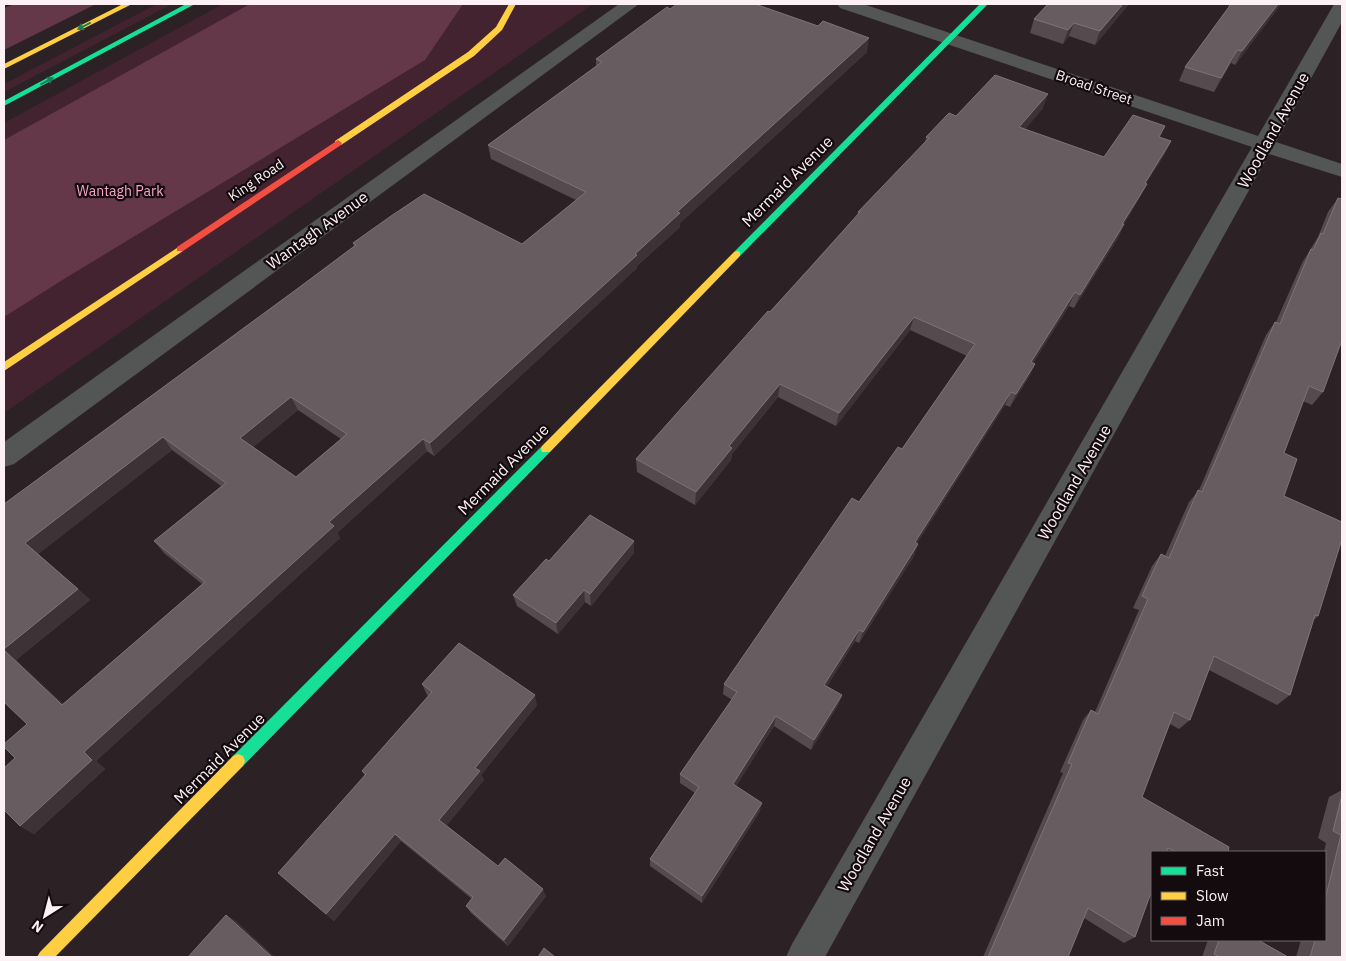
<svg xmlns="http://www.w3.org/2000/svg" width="1346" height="961" viewBox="0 0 1346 961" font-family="'IBM Plex Sans',sans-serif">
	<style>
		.green { fill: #442330 }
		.forest { fill: #643749 }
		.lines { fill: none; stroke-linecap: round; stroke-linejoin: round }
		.street { fill: #545555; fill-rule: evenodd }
		.fast { fill: #16e098; fill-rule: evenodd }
		.slow { fill: #ffcf43; fill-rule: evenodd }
		.jam { fill: #f24e42; fill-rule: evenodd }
		.wall { fill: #554b4e; fill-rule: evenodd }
		.shaded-wall { fill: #3d3336 }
		.building { fill: #675c60; stroke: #7e7477; fill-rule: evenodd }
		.oneway { fill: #15805a }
		.labels { text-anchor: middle; stroke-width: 4.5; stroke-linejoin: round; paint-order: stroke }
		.far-street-label { font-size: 14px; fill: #fdf1f5; stroke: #130b0e }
		.far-park-label { font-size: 14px; fill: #f9a5c5; stroke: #130b0e }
		.street-label { font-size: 16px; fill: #fdf1f5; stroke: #130b0e }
	</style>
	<rect width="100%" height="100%" fill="#2c2226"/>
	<g class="green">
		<polygon points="157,4 172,4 4,92 4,84"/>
		<polygon points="223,4 593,4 4,413 4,123"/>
	</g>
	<g class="forest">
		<polygon points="15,4 96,4 4,50 4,8"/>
		<polygon points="250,4 463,4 425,60 64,279 4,317 4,140"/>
	</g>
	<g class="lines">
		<g class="street">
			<polygon points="619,4 639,4 14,464 4,467 4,442"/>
			<polygon points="837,4 863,4 1258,136 1333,6 1335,4 1342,4 1342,22 1276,142 1342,164 1342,177 1269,154 825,957 786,957 792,944 1252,147 840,8"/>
		</g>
		<g class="fast">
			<polygon points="186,4 195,4 4,106 4,101"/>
			<polygon points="980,4 988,4 740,256 734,256 734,252"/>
			<polygon points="546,445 550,446 551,449 550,452 243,766 238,768 233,766 231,761 233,756 542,446"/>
		</g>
		<g class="slow">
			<polygon points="123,4 132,4 4,69 4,64"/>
			<polygon points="509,4 516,4 502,30 474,56 341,145 335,145 335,141 468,52 496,27"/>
			<polygon points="180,246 183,247 183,251 4,371 4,362"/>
			<polygon points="737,251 740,252 740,256 550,452 542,452 541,449 542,446 734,252"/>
			<polygon points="238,754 243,756 245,761 243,766 55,957 37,957 40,952 233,756"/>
		</g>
		<polygon class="jam" points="338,140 342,143 341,145 183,251 177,251 177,247"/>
	</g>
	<g class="wall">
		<polygon points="1129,4 1095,45 1069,36 1063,44 1030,33 1034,19"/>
		<polygon points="1223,4 1281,4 1235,65 1231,63 1214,92 1179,81 1185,67 1230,6"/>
		<path d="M 670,9 L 867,52 L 680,223 L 680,227 L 637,266 L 637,268 L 434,456 L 427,451 L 337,533 L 340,538 L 96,761 L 105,769 L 34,834 L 20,826 L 15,758 L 27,724 L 4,702 L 4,504 L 297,289 L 354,246 L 353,243 L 522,244 L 576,200 L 491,159 L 488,145 L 596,66 L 596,59 ZM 298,410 L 341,439 L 296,477 L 253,447 ZM 172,450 L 221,486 L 154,541 L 164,553 L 202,584 L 63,704 L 16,660 L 90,600 L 78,589 L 38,554 Z"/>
		<polygon points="1043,108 1025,129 1104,157 1160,137 1171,141 1164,155 1146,183 1147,184 1140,197 1124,224 1118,238 1074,308 1069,306 1033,363 1035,364 1029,377 1010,407 1005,405 917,543 914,556 859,643 855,641 827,686 842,695 838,705 811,750 774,726 736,786 760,811 702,903 650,866 650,859 695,793 680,783 680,774 732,700 723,694 724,684 859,502 902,449 967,356 910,330 836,426 778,397 732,454 731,460 695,505 637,472 636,459 857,215 858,212 925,143 926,137 956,116"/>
		<polygon points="1338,198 1323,392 1312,405 1303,401 1284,453 1284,496 1318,616 1314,620 1290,695 1277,705 1209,670 1190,720 1179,729 1170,724 1142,797 1228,852 1152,852 1135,937 1124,943 1084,918 1068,957 983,957 1063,773 1060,772 1083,720 1091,710 1095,712 1139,610 1133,608 1152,566 1161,554 1165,556 1189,502 1199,490 1266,335 1275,322 1276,322 1302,263 1318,237 1328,212"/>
		<polygon points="634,541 634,553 591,606 585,602 558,634 517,606 513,595 549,561"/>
		<polygon points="422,684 537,705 481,775 484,780 446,825 498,866 546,896 508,946 471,913 466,906 472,899 401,841 334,921 326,914 365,776 362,771 428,696 427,695"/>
		<polygon points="1342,790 1342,957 1296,957 1301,940 1325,940 1325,852 1324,852 1326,843 1318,838 1329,797"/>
		<polygon points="1208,940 1258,940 1288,957 1202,957"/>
	</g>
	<g class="shaded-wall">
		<polygon points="1123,4 1129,4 1095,45 1100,31"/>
		<polygon points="1278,4 1281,4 1235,65 1242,51"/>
		<polygon points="1074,23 1069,36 1063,44 1068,30"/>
		<polygon points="869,38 867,52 680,223 680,227 637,266 637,268 434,456 430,443 635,254 677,212"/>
		<polygon points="1237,50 1231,63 1214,92 1221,78"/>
		<polygon points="1048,94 1043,108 1015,141 1019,127"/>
		<polygon points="1171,141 1164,155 1138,197 1145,183"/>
		<polygon points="1147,184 1140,197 1116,237 1122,224"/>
		<polygon points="1124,224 1118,238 1074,308 1080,295"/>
		<polygon points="1075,292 1069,306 1025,376 1031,362"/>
		<polygon points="914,317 910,330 836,426 839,413"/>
		<polygon points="1035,364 1029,377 1010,407 1016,394"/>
		<polygon points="780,384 778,397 732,454 731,460 695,505 696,492 729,446"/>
		<polygon points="1011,392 1005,405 910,554 915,542"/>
		<polygon points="291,397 298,410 248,451 240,438"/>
		<polygon points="163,437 172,450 37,555 25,543"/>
		<polygon points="423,439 427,451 337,533 340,538 96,761 105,769 34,834 20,826 84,752 329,522"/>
		<polygon points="634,541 634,553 591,606 590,594"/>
		<polygon points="918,544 914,556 859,643 863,632"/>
		<polygon points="78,589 90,600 16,660 74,714 62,705 4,650 4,649"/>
		<polygon points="584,590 585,602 558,634 556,623"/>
		<polygon points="859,630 855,641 821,695 824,685"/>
		<polygon points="535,695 537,705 481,775 484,780 445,828 439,820 475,768"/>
		<polygon points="842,695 838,705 811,750 814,740"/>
		<polygon points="776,716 774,726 732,793 733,784"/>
		<polygon points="762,803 760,811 702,903 702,896"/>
		<polygon points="395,834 401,841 334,921 326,914"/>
		<polygon points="543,889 546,896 508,946 504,940"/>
		<polygon points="226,915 236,921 275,957 272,957"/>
	</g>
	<g class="building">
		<path d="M 677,4 L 755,4 L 818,26 L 823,21 L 869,38 L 677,212 L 680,213 L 635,254 L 637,255 L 430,443 L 423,439 L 329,522 L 334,526 L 84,752 L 92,760 L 20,826 L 4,810 L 4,768 L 15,758 L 4,747 L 4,744 L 27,724 L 4,702 L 4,650 L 62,705 L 205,582 L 154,541 L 226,483 L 163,437 L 25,543 L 78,589 L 4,649 L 4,504 L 297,289 L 356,245 L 353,243 L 391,216 L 424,194 L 522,244 L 586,192 L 488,145 L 602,62 L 596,59 L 667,7 L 670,9 ZM 291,397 L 347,434 L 296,477 L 240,438 Z"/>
		<polygon points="1048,4 1123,4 1100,31 1074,23 1068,30 1034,19"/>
		<polygon points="1231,4 1278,4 1242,51 1237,50 1221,78 1185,67"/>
		<polygon points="995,75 1048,94 1019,127 1104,157 1133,115 1165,126 1159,137 1171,141 1145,183 1147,184 1122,224 1124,224 1080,295 1075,292 1031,362 1035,364 1016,394 1011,392 915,542 918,544 863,632 859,630 824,685 842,695 814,740 776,716 733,784 762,803 702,896 650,859 699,787 680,774 737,692 724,684 852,498 859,502 898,447 902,449 975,344 914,317 839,413 780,384 729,446 732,448 696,492 636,459 768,311 770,312 811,267 860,212 858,212 929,138 926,137 949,113 956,116"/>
		<polygon points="1338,198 1342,199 1342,340 1323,392 1309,386 1284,453 1297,459 1284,496 1342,522 1342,539 1318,616 1315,615 1290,695 1214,656 1190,720 1174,712 1142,797 1229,847 1228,852 1176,852 1168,848 1166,852 1152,852 1152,890 1135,937 1088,908 1068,957 988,957 1072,764 1068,763 1091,710 1098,714 1148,599 1142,596 1161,554 1169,558 1198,490 1202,492 1275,322 1280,324 1311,249 1313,250 1321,233 1323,234"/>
		<polygon points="590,515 634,541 590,594 584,590 556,623 513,595 546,559 549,561"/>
		<polygon points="459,643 535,695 475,768 480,771 439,820 498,866 505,858 543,889 504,940 466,906 473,897 395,834 326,914 278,873 366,774 362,771 432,692 422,684"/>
		<polygon points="1342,795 1342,957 1310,957 1315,940 1325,940 1325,900 1341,835 1333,831"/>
		<polygon points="226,915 272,957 188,957"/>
		<polygon points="1219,940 1258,940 1288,957 1219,957 1214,954"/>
		<polygon points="544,948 555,957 538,957"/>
	</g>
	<defs><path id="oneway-solid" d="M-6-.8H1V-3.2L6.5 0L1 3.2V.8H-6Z" transform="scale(1.25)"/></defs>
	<g class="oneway">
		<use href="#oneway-solid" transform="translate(84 26) rotate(153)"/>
		<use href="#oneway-solid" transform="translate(47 81) rotate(-28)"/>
	</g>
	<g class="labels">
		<g class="far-street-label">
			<text transform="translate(1094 87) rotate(19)" y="5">Broad Street</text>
			<text transform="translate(256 180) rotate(-34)" y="5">King Road</text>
		</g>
		<g class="far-park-label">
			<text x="120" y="196">Wantagh Park</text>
		</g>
		<g class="street-label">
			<text transform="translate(1273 130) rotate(-61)" y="6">Woodland Avenue</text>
			<text transform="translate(787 181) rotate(-45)" y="6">Mermaid Avenue</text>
			<text transform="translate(317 230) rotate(-36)" y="6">Wantagh Avenue</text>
			<text transform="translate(503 469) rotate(-45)" y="6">Mermaid Avenue</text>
			<text transform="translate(1074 482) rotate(-60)" y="6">Woodland Avenue</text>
			<text transform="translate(219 758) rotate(-45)" y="6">Mermaid Avenue</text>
			<text transform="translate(874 834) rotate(-60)" y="6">Woodland Avenue</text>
		</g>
	</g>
	<rect width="1346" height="961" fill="none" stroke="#fdf1f5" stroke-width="10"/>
	<rect x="1151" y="851" width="175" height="90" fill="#130b0e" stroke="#71676a"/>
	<rect x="1161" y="867" width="25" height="8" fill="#16e098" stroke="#71676a"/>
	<text x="1196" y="876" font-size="15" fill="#fdf1f5">Fast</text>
	<rect x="1161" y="892" width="25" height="8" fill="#ffcf43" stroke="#71676a"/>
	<text x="1196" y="901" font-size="15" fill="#fdf1f5">Slow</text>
	<rect x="1161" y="917" width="25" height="8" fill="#f24e42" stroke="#71676a"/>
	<text x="1196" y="926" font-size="15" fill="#fdf1f5">Jam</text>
	<g transform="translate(45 916) rotate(216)" stroke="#130b0e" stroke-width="4" paint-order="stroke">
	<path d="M0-4L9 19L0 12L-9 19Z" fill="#fdf1f5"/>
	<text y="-8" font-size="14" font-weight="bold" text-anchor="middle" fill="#fdf1f5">N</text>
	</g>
</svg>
